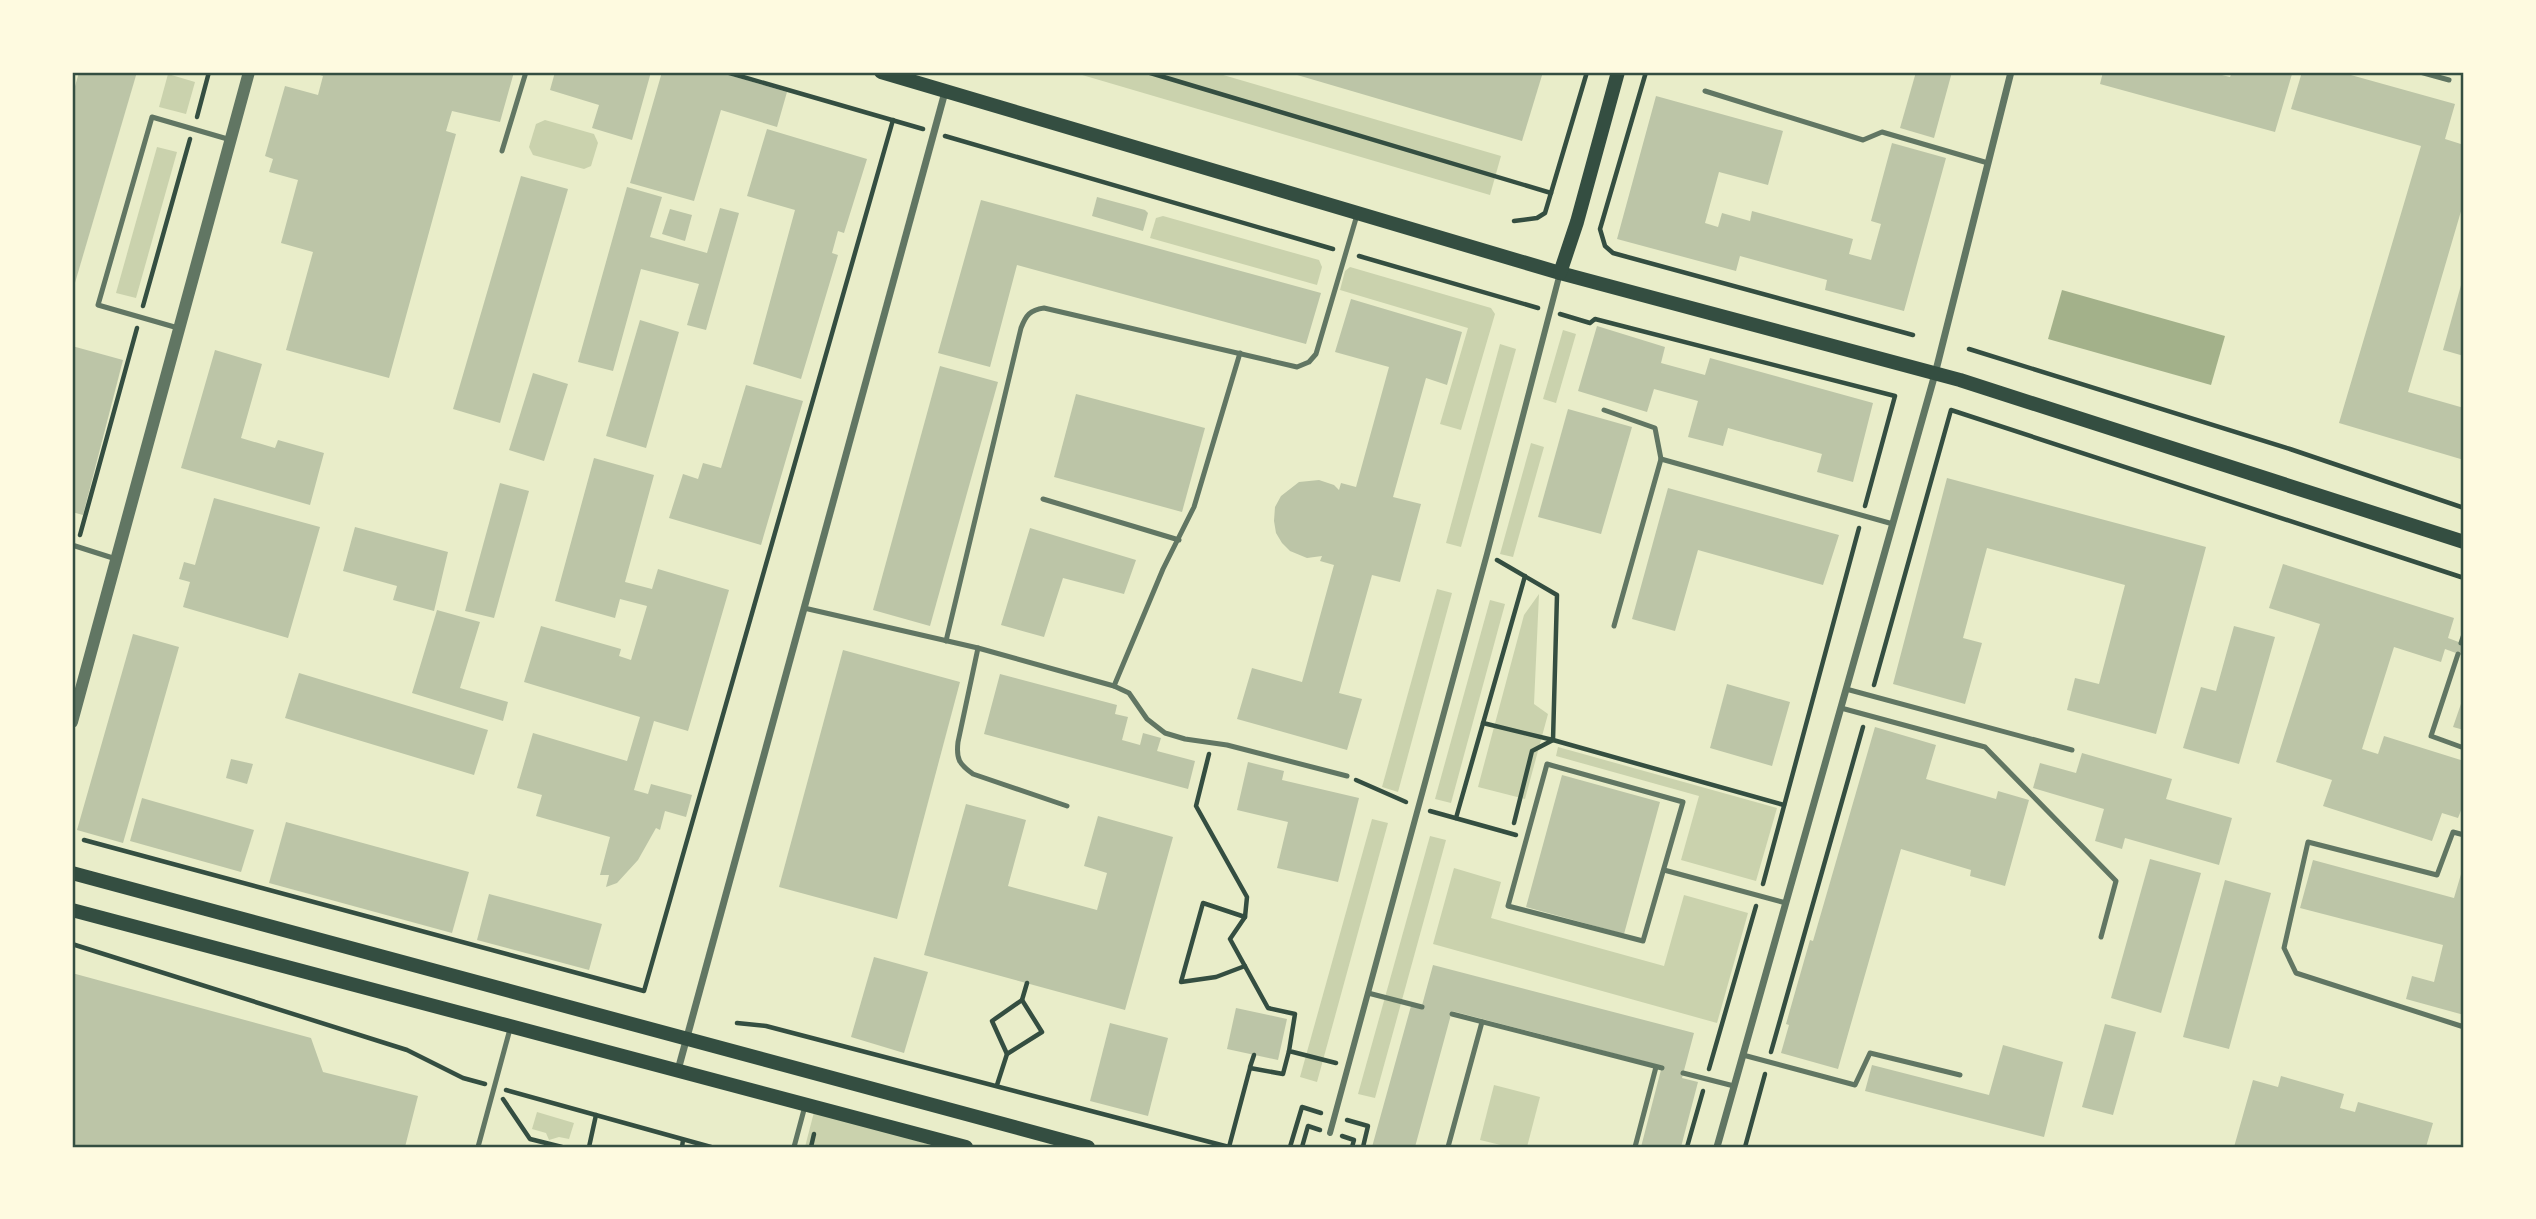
<svg xmlns="http://www.w3.org/2000/svg" width="2536" height="1219" viewBox="0 0 2536 1219" font-family="'PT Sans Narrow',sans-serif">
	<style>
		.green { fill: #cad2ad }
		.water { fill: #a3b18a }
		.building { fill: #bcc5a7 }
		.lines { fill: none; stroke-linecap: round; stroke-linejoin: round }
		.path { stroke: #344e41; stroke-width: 4.5 }
		.service { stroke: #617663; stroke-width: 5 }
		.pedestrian { stroke: #617663; stroke-width: 6 }
		.minor { stroke: #617663; stroke-width: 7 }
		.tertiary { stroke: #617663; stroke-width: 12 }
		.secondary { stroke: #344e41; stroke-width: 14 }
		.neatline { fill: none; stroke: #344e41; stroke-width: 2.5 }
	</style>
	<rect width="100%" height="100%" fill="#e9edc9"/>
	<g class="green">
		<polygon points="1072,72 1213,72 1501,156 1490,195"/>
		<polygon points="168,74 195,82 186,114 159,107"/>
		<polygon points="545,120 594,134 598,143 591,166 584,169 533,155 529,147 536,124"/>
		<polygon points="157,147 177,152 136,298 116,293"/>
		<polygon points="1163,216 1319,260 1322,267 1317,285 1150,238 1156,218"/>
		<polygon points="1350,267 1491,308 1495,314 1461,430 1440,424 1468,328 1340,290 1345,271"/>
		<polygon points="1563,330 1576,334 1556,403 1543,399"/>
		<polygon points="1500,344 1516,349 1461,547 1446,543"/>
		<polygon points="1531,443 1544,447 1513,557 1500,554"/>
		<polygon points="1437,589 1452,593 1398,792 1382,787"/>
		<polygon points="1539,594 1534,704 1548,714 1525,799 1478,787 1524,615"/>
		<polygon points="1490,600 1505,604 1451,803 1435,799"/>
		<polygon points="1558,747 1777,808 1756,881 1681,860 1699,796 1556,756"/>
		<polygon points="1372,819 1388,823 1317,1082 1300,1077"/>
		<polygon points="1430,836 1446,840 1375,1098 1358,1094"/>
		<polygon points="1454,868 1501,882 1491,918 1664,966 1684,895 1748,913 1717,1023 1433,944"/>
		<polygon points="1494,1085 1540,1097 1527,1147 1509,1147 1480,1140"/>
		<polygon points="537,1112 574,1123 569,1139 559,1137 549,1140 546,1133 532,1129"/>
		<polygon points="814,1112 939,1147 805,1147"/>
	</g>
	<polygon class="water" points="2062,290 2225,336 2211,385 2048,339"/>
	<g class="building">
		<polygon points="79,72 137,72 72,293 72,97"/>
		<polygon points="311,72 514,72 500,122 452,111 446,131 456,134 389,378 286,350 313,252 281,243 298,180 269,172 273,159 265,156 285,86 318,95 323,76"/>
		<polygon points="555,72 651,72 632,140 592,128 599,105 550,90"/>
		<polygon points="662,72 718,72 787,92 777,127 721,110 694,201 630,183"/>
		<polygon points="1287,72 1543,72 1522,141"/>
		<polygon points="1916,72 1952,72 1934,138 1900,128"/>
		<polygon points="2103,72 2210,72 2230,77 2232,72 2292,74 2275,132 2100,84"/>
		<polygon points="2302,72 2340,72 2455,104 2445,139 2464,145 2464,201 2408,392 2464,408 2464,460 2339,423 2421,146 2291,109"/>
		<polygon points="1656,96 1783,131 1768,185 1719,172 1705,223 1718,227 1722,213 1750,221 1752,211 1853,239 1849,254 1871,260 1881,224 1871,221 1892,143 1946,158 1904,311 1825,290 1827,280 1740,256 1736,271 1617,239"/>
		<polygon points="767,129 867,159 844,233 838,231 832,253 838,255 801,379 753,364 795,210 747,196"/>
		<polygon points="521,176 568,189 500,423 453,409"/>
		<polygon points="627,187 662,197 650,237 707,253 720,208 739,213 706,330 687,325 699,284 641,269 613,371 578,362"/>
		<polygon points="1097,197 1145,210 1148,213 1143,231 1092,216"/>
		<polygon points="981,200 1321,293 1306,344 1017,265 990,367 938,353"/>
		<polygon points="670,209 692,215 685,241 662,234"/>
		<polygon points="2463,278 2464,278 2464,356 2443,350"/>
		<polygon points="1351,299 1462,332 1447,385 1426,378 1393,497 1421,504 1400,582 1372,575 1339,693 1362,699 1347,750 1237,719 1252,668 1302,682 1334,565 1320,561 1322,556 1307,558 1290,551 1282,543 1276,533 1274,521 1275,507 1281,496 1299,482 1319,480 1334,485 1339,490 1341,483 1356,487 1389,367 1335,352"/>
		<polygon points="640,320 679,332 646,448 606,436"/>
		<polygon points="1597,326 1665,347 1661,363 1705,375 1710,358 1873,403 1853,482 1817,472 1822,454 1728,428 1723,446 1688,437 1698,401 1654,389 1647,412 1578,391"/>
		<polygon points="72,346 123,360 83,515 72,512"/>
		<polygon points="215,350 262,364 241,438 275,448 278,440 324,453 310,505 181,468"/>
		<polygon points="940,366 998,382 930,626 873,610"/>
		<polygon points="533,373 568,384 544,461 509,450"/>
		<polygon points="746,385 803,401 761,545 669,518 683,474 698,479 703,463 721,468"/>
		<polygon points="1076,394 1205,428 1182,512 1054,477"/>
		<polygon points="1568,409 1632,427 1601,534 1538,517"/>
		<polygon points="594,458 654,475 625,582 652,589 658,569 729,590 688,731 654,721 634,790 648,794 651,784 692,795 686,817 665,811 660,830 656,828 638,860 617,883 606,887 609,875 600,875 610,837 536,816 542,795 517,788 533,733 627,761 640,717 524,682 541,626 621,649 619,656 631,660 647,606 620,599 615,618 555,601"/>
		<polygon points="1947,478 2206,547 2156,734 2067,710 2075,678 2099,684 2125,585 1987,548 1963,638 1982,643 1965,704 1893,684"/>
		<polygon points="500,483 529,491 494,618 465,611"/>
		<polygon points="1668,488 1839,535 1823,585 1698,550 1675,631 1632,619"/>
		<polygon points="214,498 320,527 288,638 183,607 190,582 179,579 184,562 195,565"/>
		<polygon points="355,527 448,552 434,611 393,600 397,586 343,571"/>
		<polygon points="1030,528 1136,560 1124,594 1063,578 1044,637 1001,625"/>
		<polygon points="2283,564 2454,618 2448,638 2464,644 2464,656 2445,649 2441,662 2394,647 2362,749 2378,754 2384,736 2464,761 2464,808 2462,808 2458,818 2442,813 2432,841 2323,806 2332,780 2276,762 2320,624 2269,608"/>
		<polygon points="437,610 480,622 460,688 508,702 503,721 412,693"/>
		<polygon points="2234,626 2275,637 2239,764 2183,748 2201,687 2216,691"/>
		<polygon points="133,634 179,647 123,843 77,830"/>
		<polygon points="843,650 960,682 897,919 779,887"/>
		<polygon points="299,673 488,730 474,775 285,718"/>
		<polygon points="1000,674 1117,705 1115,714 1128,717 1122,740 1140,745 1143,733 1161,738 1157,751 1195,761 1188,789 984,734"/>
		<polygon points="1727,684 1790,702 1772,766 1710,748"/>
		<polygon points="2464,695 2464,730 2453,727"/>
		<polygon points="1875,727 1936,745 1926,779 1996,799 1998,791 2029,800 2005,886 1970,876 1971,870 1901,849 1838,1069 1781,1053 1789,1025 1786,1024 1810,940 1813,941"/>
		<polygon points="2082,753 2172,779 2166,799 2232,818 2219,865 2125,838 2122,849 2095,841 2104,809 2033,788 2040,763 2076,773"/>
		<polygon points="231,759 253,764 247,784 226,778"/>
		<polygon points="1248,762 1284,771 1282,780 1359,798 1338,882 1277,868 1288,822 1237,810"/>
		<polygon points="1562,775 1660,802 1624,934 1526,907"/>
		<polygon points="142,798 254,830 241,872 130,841"/>
		<polygon points="966,804 1026,820 1008,886 1097,910 1107,873 1084,866 1098,816 1173,837 1125,1010 924,955"/>
		<polygon points="286,822 469,872 452,933 269,883"/>
		<polygon points="2150,859 2201,873 2161,1013 2111,998"/>
		<polygon points="2313,860 2454,898 2464,864 2464,1015 2406,999 2412,976 2434,982 2443,945 2300,908"/>
		<polygon points="2225,880 2271,893 2229,1049 2183,1037"/>
		<polygon points="489,894 602,924 589,970 477,940"/>
		<polygon points="874,957 928,972 904,1053 851,1037"/>
		<polygon points="1433,965 1694,1033 1682,1078 1698,1082 1681,1147 1641,1147 1662,1066 1452,1011 1415,1147 1372,1147 1411,1006 1421,1009"/>
		<polygon points="72,973 311,1038 323,1072 418,1096 405,1147 72,1147"/>
		<polygon points="1236,1008 1287,1019 1278,1060 1227,1049"/>
		<polygon points="1110,1023 1168,1038 1148,1116 1090,1101"/>
		<polygon points="2105,1024 2136,1032 2113,1115 2082,1107"/>
		<polygon points="2003,1045 2063,1062 2044,1137 1865,1091 1872,1065 1989,1095"/>
		<polygon points="2281,1076 2344,1094 2340,1108 2355,1112 2358,1102 2433,1123 2426,1147 2234,1147 2253,1080 2278,1087"/>
	</g>
	<g class="lines">
		<g class="path">
			<polyline points="726,72 923,129"/>
			<polyline points="1147,72 1551,193"/>
			<polyline points="1646,72 1600,229 1605,246 1613,253 1913,335"/>
			<polyline points="197,117 209,72"/>
			<polyline points="945,136 1333,249"/>
			<polyline points="1514,221 1537,218 1545,213 1587,72"/>
			<polyline points="1359,256 1538,308"/>
			<polyline points="143,306 190,139"/>
			<polyline points="1560,314 1590,323 1595,319 1895,396 1865,506"/>
			<polyline points="1969,349 2290,449 2464,508"/>
			<polyline points="80,535 137,328"/>
			<polyline points="1497,560 1557,595 1553,740 1784,805"/>
			<polyline points="1874,685 1951,410 2464,578"/>
			<polyline points="1483,723 1553,740 1532,751 1514,823"/>
			<polyline points="1209,754 1196,806 1247,897 1245,917 1230,939 1268,1008 1295,1014 1289,1051 1336,1063"/>
			<polyline points="1356,780 1406,802"/>
			<polyline points="1430,811 1516,835"/>
			<polyline points="1456,818 1525,576"/>
			<polyline points="84,840 644,991 893,120"/>
			<polyline points="1763,884 1859,528"/>
			<polyline points="72,944 407,1050 463,1078 485,1084"/>
			<polyline points="1245,966 1216,977 1181,982 1203,903 1245,917"/>
			<polyline points="737,1023 766,1026 1229,1147"/>
			<polyline points="1771,1052 1863,727"/>
			<polyline points="1007,1054 1042,1032 1022,1000"/>
			<polyline points="1250,1067 1254,1055"/>
			<polyline points="1709,1069 1756,906"/>
			<polyline points="997,1085 1007,1054 992,1021 1022,1000 1027,983"/>
			<polyline points="506,1090 711,1147"/>
			<polyline points="503,1099 530,1139 562,1147"/>
			<polyline points="1347,1120 1368,1126 1363,1147"/>
			<polyline points="1342,1136 1354,1140 1352,1147"/>
			<polyline points="589,1147 596,1115"/>
			<polyline points="682,1147 683,1140"/>
			<polyline points="811,1147 814,1134"/>
			<polyline points="1229,1147 1250,1068 1283,1074 1289,1051"/>
			<polyline points="1290,1147 1302,1107 1321,1113"/>
			<polyline points="1302,1147 1308,1126 1320,1130"/>
			<polyline points="1687,1147 1703,1091"/>
			<polyline points="1745,1147 1765,1074"/>
		</g>
		<g class="service">
			<polyline points="2420,72 2449,80"/>
			<polyline points="1705,91 1863,140 1882,132 1988,163"/>
			<polyline points="502,151 526,72"/>
			<polyline points="178,328 98,305 152,117 231,140"/>
			<polyline points="1604,410 1655,428 1661,459 1614,626"/>
			<polyline points="1661,459 1893,524"/>
			<polyline points="1043,499 1179,540"/>
			<polyline points="72,545 116,559"/>
			<polyline points="804,608 978,648 1114,686 1129,693 1147,719 1165,733 1185,739 1227,745 1347,776"/>
			<path d="M 946,641 L 1021,328 C 1026,315 1030,310 1044,308 L 1297,367 L 1309,362 L 1316,354 L 1357,215"/>
			<polyline points="2461,643 2464,634"/>
			<path d="M 978,648 L 958,742 C 956,759 959,764 973,774 L 1067,806"/>
			<polyline points="2458,654 2431,736 2464,748"/>
			<polyline points="1114,686 1163,569 1194,507 1240,353"/>
			<polyline points="1846,689 2072,750"/>
			<polyline points="1841,708 1985,747 2116,881 2101,937"/>
			<polygon points="1547,764 1683,802 1643,941 1508,906"/>
			<polyline points="2464,835 2453,832 2437,875 2308,842 2284,948 2296,973 2464,1027"/>
			<polyline points="1664,870 1786,903"/>
			<polyline points="1368,993 1422,1007"/>
			<polyline points="1452,1014 1662,1068"/>
			<polyline points="1743,1055 1855,1085 1870,1053 1960,1075"/>
			<polyline points="1683,1073 1734,1086"/>
			<polyline points="478,1147 510,1029"/>
			<polyline points="794,1147 805,1106"/>
			<polyline points="1448,1147 1482,1022"/>
			<polyline points="1635,1147 1656,1067"/>
		</g>
		<polyline class="pedestrian" points="1330,1133 1487,554 1560,273"/>
		<g class="minor">
			<polyline points="678,1070 945,92"/>
			<polyline points="1717,1147 1935,374 2011,72"/>
		</g>
		<polyline class="tertiary" points="72,722 249,72"/>
		<g class="secondary">
			<polyline points="881,72 1560,273 1960,380 2464,542"/>
			<polyline points="1560,273 1577,222 1618,72"/>
			<polyline points="72,873 1088,1147"/>
			<polyline points="72,910 966,1147"/>
		</g>
	</g>
	<rect width="2536" height="1219" fill="none" stroke="#fefae0" stroke-width="147"/>
	<rect x="74" y="74" width="2388" height="1072" class="neatline"/>
</svg>
